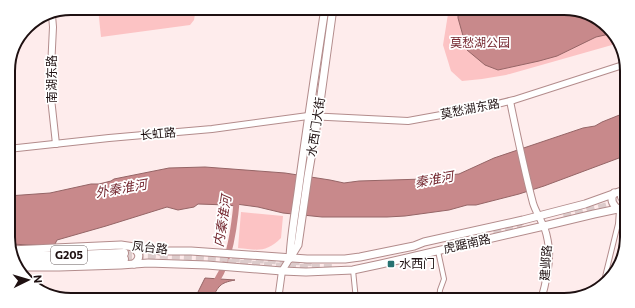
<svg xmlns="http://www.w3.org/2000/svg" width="635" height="308" viewBox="0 0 635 308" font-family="Commissioner,'Noto Sans SC',sans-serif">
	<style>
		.green { fill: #fcc3c4 }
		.water { fill: #c8898b; stroke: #956566 }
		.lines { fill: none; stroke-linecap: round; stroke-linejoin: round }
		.river { stroke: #c8898b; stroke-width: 6 }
		.highway-tunnel { stroke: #dccbcb; stroke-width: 8; stroke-dasharray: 8 4; stroke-linecap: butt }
		.street-casing { stroke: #b38c8c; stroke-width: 6 }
		.secondary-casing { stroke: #b38c8c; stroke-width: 8 }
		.primary-casing { stroke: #b38c8c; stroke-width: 9 }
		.highway-casing { stroke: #b38c8c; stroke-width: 10 }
		.street { stroke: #fff; stroke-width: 4 }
		.secondary { stroke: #fff; stroke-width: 6 }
		.primary { stroke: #fff; stroke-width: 7 }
		.highway { stroke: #fff; stroke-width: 8 }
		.poi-dot { fill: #287271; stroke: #fff; stroke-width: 1.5 }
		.labels { text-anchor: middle; stroke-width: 3.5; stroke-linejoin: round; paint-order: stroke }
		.shield { fill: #fff; stroke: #625858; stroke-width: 1 }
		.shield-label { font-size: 11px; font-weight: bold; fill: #1e1011 }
		.park-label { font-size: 12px; fill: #762a32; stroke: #fff }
		.street-label { font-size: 12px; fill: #1e1011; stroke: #fff }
		.poi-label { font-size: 12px; fill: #1e1011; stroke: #fff; text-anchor: start }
		.water-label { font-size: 13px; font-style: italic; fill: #74272f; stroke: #fff }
		.rim { fill: none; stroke: #1e1011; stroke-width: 2 }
	</style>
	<rect width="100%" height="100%" fill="#feecec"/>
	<g class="green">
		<polygon points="98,8 196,8 194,20 190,25 101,37"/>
		<polygon points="449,8 564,8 592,14 614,33 619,43 506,75 482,79 462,81 451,71 443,45"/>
		<path d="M 241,212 L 283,216 L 281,238 C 266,253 257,250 238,248 Z"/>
	</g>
	<g class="water">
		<polygon points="458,8 564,8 592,14 614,33 596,37 557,56 539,61 498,70 485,65 467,50 458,18"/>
		<polygon points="627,112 627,155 544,186 519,194 476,205 467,205 449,210 405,216 387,217 322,217 283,213 258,207 236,204 236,206 227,205 198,204 194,207 178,210 167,207 106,226 57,240 54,246 9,244 8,196 50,193 91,184 99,184 111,181 114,179 169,168 205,167 285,173 330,180 344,183 359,181 424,179 430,177 459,174 494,158 583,128 595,126 602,122"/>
		<path d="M 205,278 L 235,280 C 219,283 219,286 211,300 L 194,300 Z"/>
	</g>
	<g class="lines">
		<g class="river">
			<polyline points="616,270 624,236"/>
			<path d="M 213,285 C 230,267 235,222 237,197"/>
		</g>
		<g class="highway-tunnel">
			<polyline points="564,218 622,202"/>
			<polyline points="493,230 522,224"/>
			<polyline points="124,253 314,262"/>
			<polyline points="124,259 155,260"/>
			<polyline points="228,263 299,268 335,268"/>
		</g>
		<defs>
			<g id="street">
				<polyline points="438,251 444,279 440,290 439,300"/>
				<polyline points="353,270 356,300"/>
				<polyline points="603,285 618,224 619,210"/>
			</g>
			<g id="secondary">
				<polyline points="52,15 53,27 50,89 56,144"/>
				<path d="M 510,101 C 517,135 524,169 533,203 C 535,210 540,218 543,225 C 547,232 548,241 549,249 C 550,266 546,283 541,300"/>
				<polyline points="8,149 109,138 212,129 308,116 408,121 485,107 514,100 626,64"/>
				<polyline points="278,300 282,271 290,258"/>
			</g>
			<g id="primary">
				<path d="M 614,193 C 609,200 613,205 619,210"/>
				<path d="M 132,247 C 139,252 142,257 134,264"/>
				<polyline points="10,250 121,245 161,251 191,251 307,259 345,259 360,257 414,246 424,242 523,220 585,204 627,189"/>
				<polyline points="290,258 298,245 308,176 318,117 333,8"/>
				<path d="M 290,258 C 291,233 296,209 299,185 C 307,126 316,67 325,8"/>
				<polyline points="17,267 59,267 121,265 148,263 207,265 282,271 306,272 353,270 381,264 544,226 594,214 627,207"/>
			</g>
			<g id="highway">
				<polyline points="622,197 627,196"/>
				<polyline points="13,255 54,256 124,253"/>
				<polyline points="15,262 60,262 124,259"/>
			</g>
		</defs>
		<use href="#street" class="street-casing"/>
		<use href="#secondary" class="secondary-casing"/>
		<use href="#primary" class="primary-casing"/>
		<use href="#highway" class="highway-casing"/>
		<use href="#street" class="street"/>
		<use href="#secondary" class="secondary"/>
		<use href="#primary" class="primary"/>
		<use href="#highway" class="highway"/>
	</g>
	<rect class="poi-dot" x="387" y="260" width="8" height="8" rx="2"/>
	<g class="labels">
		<rect class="shield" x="51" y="246" width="36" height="18" rx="3"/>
		<g class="shield-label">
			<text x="69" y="259">G205</text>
		</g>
		<g class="park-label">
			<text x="480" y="47">莫愁湖公园</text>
		</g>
		<g class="street-label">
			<text transform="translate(52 79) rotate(-90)" y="4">南湖东路</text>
			<text transform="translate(470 109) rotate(-11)" y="4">莫愁湖东路</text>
			<text transform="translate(316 127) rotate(-81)" y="4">水西门大街</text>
			<text transform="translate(158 134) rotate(-5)" y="4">长虹路</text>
			<text transform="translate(467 244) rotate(-13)" y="4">虎踞南路</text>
			<text transform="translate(150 248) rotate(6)" y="4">凤台路</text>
			<text transform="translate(546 263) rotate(-86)" y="4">建邺路</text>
		</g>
		<g class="poi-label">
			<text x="399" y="268">水西门</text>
		</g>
		<g class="water-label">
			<text transform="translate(434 179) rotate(-10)" y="5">秦淮河</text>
			<text transform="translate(121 188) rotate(-10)" y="5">外秦淮河</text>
			<text transform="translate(222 221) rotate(-81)" y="5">内秦淮河</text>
		</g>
	</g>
	<path d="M0 0H635V308H0ZM71 15H564A56 56 0 0 1 620 71V237A56 56 0 0 1 564 293H71A56 56 0 0 1 15 237V71A56 56 0 0 1 71 15Z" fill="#fff" fill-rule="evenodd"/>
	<path class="rim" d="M71 15H564A56 56 0 0 1 620 71V237A56 56 0 0 1 564 293H71A56 56 0 0 1 15 237V71A56 56 0 0 1 71 15Z"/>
	<g transform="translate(28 280) rotate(85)" stroke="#ffffff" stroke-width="3" paint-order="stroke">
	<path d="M0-3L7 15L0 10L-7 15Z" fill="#1e1011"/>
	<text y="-6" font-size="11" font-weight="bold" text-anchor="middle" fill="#1e1011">N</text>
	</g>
</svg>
